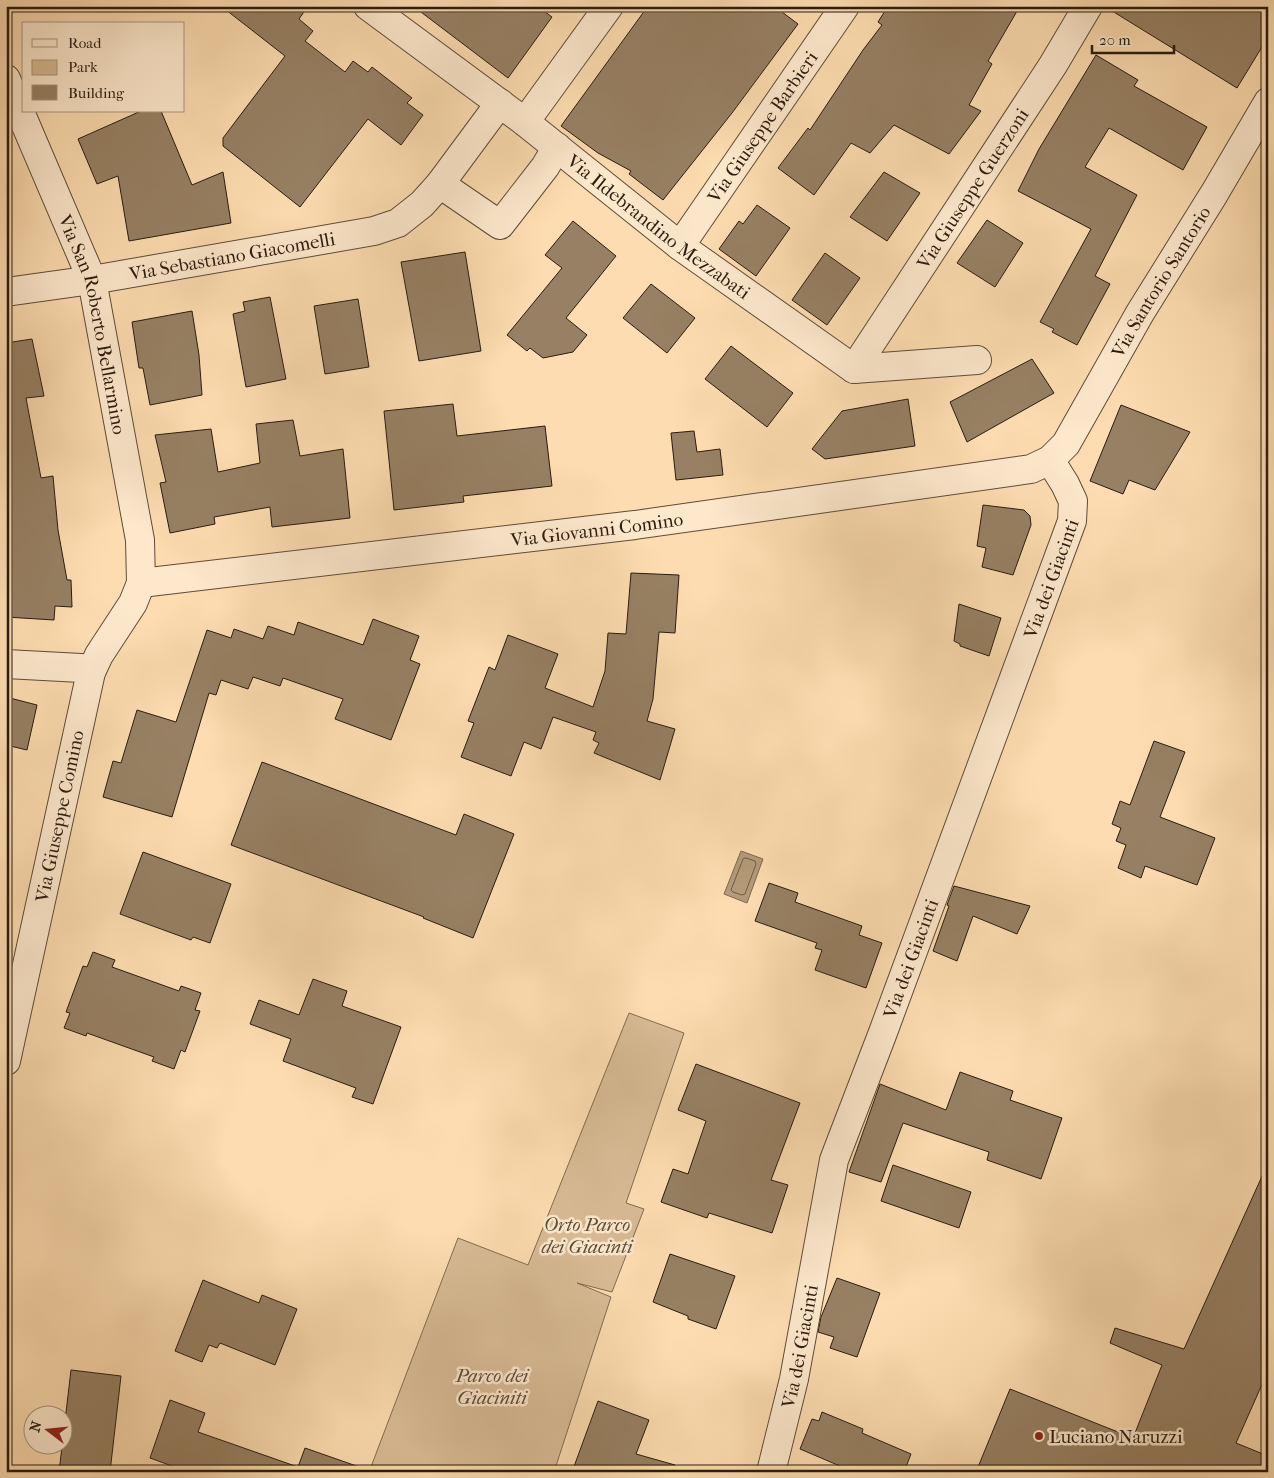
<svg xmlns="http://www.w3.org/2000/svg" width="1274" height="1478" viewBox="0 0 1274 1478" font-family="'IM FELL French Canon',serif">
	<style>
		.green { fill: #d8bb95; stroke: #816c52 }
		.water { fill: #b59b79; stroke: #7d684f }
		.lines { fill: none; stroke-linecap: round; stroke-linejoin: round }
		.shore { stroke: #705c44; stroke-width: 1 }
		.building { fill: #978063; stroke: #2a1c0f }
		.minor-casing { stroke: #5e4c37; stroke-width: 30 }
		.minor { stroke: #fde8cc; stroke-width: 28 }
		.poi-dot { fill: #8f2418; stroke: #fde8cc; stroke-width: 2 }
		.labels { text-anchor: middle; stroke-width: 5; stroke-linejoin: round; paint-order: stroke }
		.street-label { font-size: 19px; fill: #2a1c0f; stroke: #fde8cc }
		.park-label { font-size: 19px; font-style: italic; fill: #5e4c37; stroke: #fde8cc }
		.poi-label { font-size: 19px; fill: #2a1c0f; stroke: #fde8cc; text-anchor: start }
	</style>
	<rect width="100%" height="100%" fill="#fcdcb0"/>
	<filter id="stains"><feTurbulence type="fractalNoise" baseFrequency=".004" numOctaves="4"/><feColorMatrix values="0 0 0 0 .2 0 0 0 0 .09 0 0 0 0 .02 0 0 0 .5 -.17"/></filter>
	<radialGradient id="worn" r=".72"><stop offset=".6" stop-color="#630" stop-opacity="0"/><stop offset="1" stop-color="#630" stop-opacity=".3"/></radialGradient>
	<polygon class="green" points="629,1013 684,1033 626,1203 644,1209 612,1292 577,1283 611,1297 554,1472 369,1472 458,1238 528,1265"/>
	<polygon class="water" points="741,851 763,859 747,903 724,894"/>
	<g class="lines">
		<polygon class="shore" points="746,858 755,861 756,864 745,894 742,895 733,892 731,890 743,859"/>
	</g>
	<g class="building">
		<polygon points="221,6 308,6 299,19 313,31 305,41 345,72 353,61 368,72 372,67 412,98 407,103 423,115 401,145 368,119 300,207 223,146 223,138 285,56"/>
		<polygon points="413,6 537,6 552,17 508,78"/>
		<polygon points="648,6 774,6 798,24 732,113 663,200 629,174 631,171 598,153 561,126"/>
		<polygon points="888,6 1020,6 988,61 992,64 969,105 981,111 949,154 894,125 870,153 851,143 814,195 778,168 808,128 810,130 863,50 882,25 878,22"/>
		<polygon points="1104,6 1268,6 1268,37 1237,88"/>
		<polygon points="1096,55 1138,80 1134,86 1207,127 1183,170 1109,128 1085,167 1137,195 1095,276 1110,284 1077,345 1052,332 1054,329 1040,322 1091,229 1018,191 1039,149"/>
		<polygon points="141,111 161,111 192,185 223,172 231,223 129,241 118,176 97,184 78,139"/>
		<polygon points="884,172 920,193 887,241 850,217"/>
		<polygon points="757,205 790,228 756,276 719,249 739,221 743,224"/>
		<polygon points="987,220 1023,243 995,287 957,263"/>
		<polygon points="573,221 616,256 566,318 587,335 573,352 543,358 530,348 527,351 507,335 562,268 545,255"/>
		<polygon points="465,252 481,351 419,361 401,262"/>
		<polygon points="825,253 860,278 827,325 792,300"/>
		<polygon points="651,284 695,318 667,353 623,318"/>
		<polygon points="270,297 286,379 246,387 233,314 245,311 243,302"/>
		<polygon points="358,299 369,367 325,374 314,306"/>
		<polygon points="192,311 199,355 202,395 150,405 143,368 139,368 132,322"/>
		<polygon points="32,339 44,396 26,398 41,478 53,476 58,530 67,580 71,580 72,607 55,606 54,620 6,617 6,343"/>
		<polygon points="731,346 793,393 767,427 705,379"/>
		<polygon points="1032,359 1054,393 967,442 950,402"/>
		<polygon points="908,399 915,446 825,459 812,449 842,411"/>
		<polygon points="453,404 457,436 545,426 552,486 463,496 464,502 394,510 384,411"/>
		<polygon points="1121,405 1190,432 1155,490 1129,480 1123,494 1090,481"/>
		<polygon points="293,420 300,456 343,449 350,518 272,527 270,507 214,517 215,524 170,533 160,483 166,482 155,435 211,429 218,472 260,463 256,424"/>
		<polygon points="694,431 697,452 720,449 723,475 676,480 671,433"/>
		<polygon points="983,505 1024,510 1030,516 1031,525 1013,575 982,567 986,548 977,546"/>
		<polygon points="631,573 679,575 675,633 659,632 653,699 647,721 675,729 660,780 594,753 599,743 593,740 596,732 553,717 541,749 524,742 511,776 461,757 474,723 468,721 489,667 495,670 508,635 558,654 545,688 593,707 605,671 608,633 626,634"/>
		<polygon points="959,604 1001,618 989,656 960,646 960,644 954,641"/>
		<polygon points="373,619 419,636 410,660 420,664 391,740 335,719 343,699 283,678 280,686 253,677 248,689 221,680 216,695 209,693 172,817 103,797 113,761 121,763 137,710 176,722 207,630 231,638 234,629 263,639 268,626 294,635 298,622 363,645"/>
		<polygon points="6,697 37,705 27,750 6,745"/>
		<polygon points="1154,741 1185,752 1160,817 1215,838 1197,885 1145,866 1141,878 1118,868 1126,845 1116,841 1121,828 1112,824 1120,801 1130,805"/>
		<polygon points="262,762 456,835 464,814 514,834 473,938 423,918 424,917 231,845"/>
		<polygon points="143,852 231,884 210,943 193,937 191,940 120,914"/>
		<polygon points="769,883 798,893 795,902 862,926 859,935 882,943 866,988 815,970 822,950 815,948 817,943 755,921"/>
		<polygon points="954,886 1030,906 1017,934 973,916 957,961 933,951 949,906 947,905"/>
		<polygon points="93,952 115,960 112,967 179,991 181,986 201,993 195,1010 200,1011 185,1052 181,1050 174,1069 152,1061 154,1057 87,1033 86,1036 64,1028 70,1013 66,1012 83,966 87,967"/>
		<polygon points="313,979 347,991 342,1006 401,1027 373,1104 352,1097 356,1088 283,1061 291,1039 250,1024 259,1000 299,1015"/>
		<polygon points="696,1064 800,1103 771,1180 788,1185 772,1233 709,1213 707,1218 661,1202 673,1169 688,1174 706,1121 678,1110"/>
		<polygon points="960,1072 1013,1091 1010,1100 1062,1118 1041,1179 987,1160 989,1152 903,1123 881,1182 849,1172 880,1084 946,1110"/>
		<polygon points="1268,1163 1268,1371 1236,1443 1268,1456 1268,1472 976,1472 1010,1389 1133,1438 1162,1365 1110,1343 1115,1328 1184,1349"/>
		<polygon points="893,1165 971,1192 959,1228 881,1201"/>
		<polygon points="670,1254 735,1276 716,1329 688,1319 688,1316 653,1302"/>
		<polygon points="837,1278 880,1293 857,1357 830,1348 834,1337 818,1332 821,1317"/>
		<polygon points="203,1280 259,1303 262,1295 297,1309 275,1365 220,1343 217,1348 209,1345 202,1362 175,1351"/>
		<polygon points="71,1370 121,1376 110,1472 59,1472"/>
		<polygon points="170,1400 205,1413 198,1432 298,1467 305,1448 365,1469 364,1472 170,1472 172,1466 150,1458"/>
		<polygon points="598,1401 649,1420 636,1454 675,1465 674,1472 572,1472"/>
		<polygon points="822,1412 863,1429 862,1433 911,1454 904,1472 854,1472 800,1449 812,1419 819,1421"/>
	</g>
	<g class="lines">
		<defs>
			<g id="minor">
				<path id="s1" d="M 368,6 L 525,122 L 680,246 L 854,369 L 977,360"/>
				<path id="s2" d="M 6,79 L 92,280 L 140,540 L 141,583 L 133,603 L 99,655 L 91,672 L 6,1061"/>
				<polyline points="525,122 609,6"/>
				<polyline points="440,184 500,225 545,167 557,147"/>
				<path id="s3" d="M 680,246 L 845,6"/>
				<path id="s4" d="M 6,292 L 92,280 L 374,231 L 398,223 L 422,204 L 440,184 L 500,103"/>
				<path id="s5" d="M 854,369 L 1053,65 L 1088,6"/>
				<path id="s6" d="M 141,583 L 635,525 L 1031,469 L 1050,460 L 1066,444 L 1140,313 L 1214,194 L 1268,102"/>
				<polyline points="6,664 81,668 91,672"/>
				<path id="s7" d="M 771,1472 L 794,1379 L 834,1160 L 882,1035 L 1072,521 L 1073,501 L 1065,484 L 1050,460"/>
			</g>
		</defs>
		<use href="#minor" class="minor-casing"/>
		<use href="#minor" class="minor"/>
	</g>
	<circle class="poi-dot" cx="1039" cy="1436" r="5"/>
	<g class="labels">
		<g class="street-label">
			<text dy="7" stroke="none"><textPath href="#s3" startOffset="145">Via Giuseppe Barbieri</textPath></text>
			<text dy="7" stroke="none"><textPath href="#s5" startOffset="216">Via Giuseppe Guerzoni</textPath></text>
			<text dy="7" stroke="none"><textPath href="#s1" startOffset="365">Via Ildebrandino Mezzabati</textPath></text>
			<text dy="7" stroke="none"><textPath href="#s4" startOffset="229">Via Sebastiano Giacomelli</textPath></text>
			<text dy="7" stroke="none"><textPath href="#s6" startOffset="1129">Via Santorio Santorio</textPath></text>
			<text dy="7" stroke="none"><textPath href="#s2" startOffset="262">Via San Roberto Bellarmino</textPath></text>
			<text dy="7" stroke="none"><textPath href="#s6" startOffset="459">Via Giovanni Comino</textPath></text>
			<text dy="7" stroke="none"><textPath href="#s7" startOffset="939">Via dei Giacinti</textPath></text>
			<text transform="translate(59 816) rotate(-78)" y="7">Via Giuseppe Comino</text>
			<text dy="7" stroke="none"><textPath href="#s7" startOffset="534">Via dei Giacinti</textPath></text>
			<text dy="7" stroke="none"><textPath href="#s7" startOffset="129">Via dei Giacinti</textPath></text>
		</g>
		<g class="park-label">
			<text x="587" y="1231">Orto Parco<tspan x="587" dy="22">dei Giacinti</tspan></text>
			<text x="492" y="1382">Parco dei<tspan x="492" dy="22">Giaciniti</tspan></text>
		</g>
		<g class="poi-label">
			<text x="1049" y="1443">Luciano Naruzzi</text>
		</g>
	</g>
	<rect width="1274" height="1478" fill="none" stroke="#fcdcb0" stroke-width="25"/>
	<rect x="8" y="8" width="1259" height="1463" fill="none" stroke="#2a1c0f" stroke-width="2.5"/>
	<rect x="12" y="12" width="1249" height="1453" fill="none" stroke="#2a1c0f"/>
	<rect x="22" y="22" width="162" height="90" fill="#fde8cc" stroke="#a99680"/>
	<rect x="32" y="39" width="25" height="8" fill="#fde8cc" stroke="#a99680"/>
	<text x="68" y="48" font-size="15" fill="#2a1c0f">Road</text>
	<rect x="32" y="60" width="25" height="15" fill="#d8bb95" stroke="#a99680"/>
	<text x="68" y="72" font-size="15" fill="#2a1c0f">Park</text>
	<rect x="32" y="85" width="25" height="15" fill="#978063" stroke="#a99680"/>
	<text x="68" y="98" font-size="15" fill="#2a1c0f">Building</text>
	<g transform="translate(48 1430) rotate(286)"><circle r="24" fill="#fde8cc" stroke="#a99680"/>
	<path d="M0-4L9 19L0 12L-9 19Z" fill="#8f2418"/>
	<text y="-8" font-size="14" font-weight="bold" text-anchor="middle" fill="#2a1c0f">N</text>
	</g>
	<path d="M1092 45v8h82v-8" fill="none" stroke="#2a1c0f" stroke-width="2.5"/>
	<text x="1099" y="45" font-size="15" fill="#2a1c0f" stroke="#fde8cc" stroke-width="4" paint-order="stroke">20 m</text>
	<rect width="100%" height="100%" filter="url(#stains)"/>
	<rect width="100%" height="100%" fill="url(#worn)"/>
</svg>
